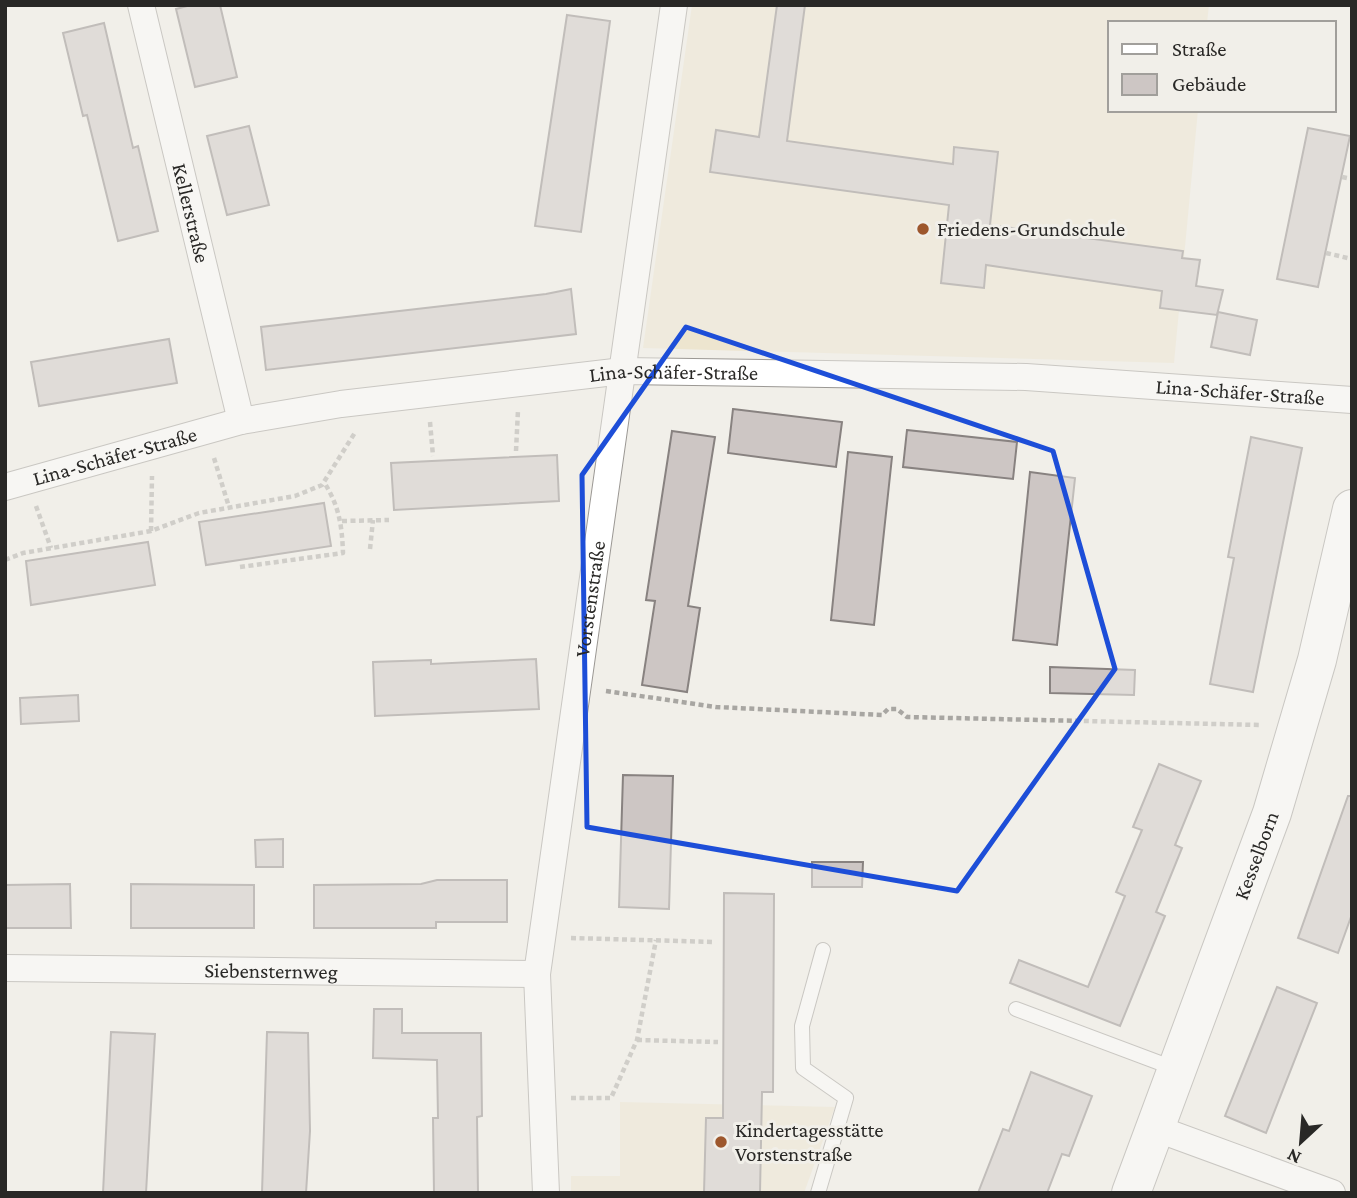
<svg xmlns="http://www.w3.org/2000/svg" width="1357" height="1198" viewBox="0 0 1357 1198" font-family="'Crimson Pro',serif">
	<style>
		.education { fill: #ede5cf }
		.building { fill: #cdc6c4; stroke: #888280; stroke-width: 2 }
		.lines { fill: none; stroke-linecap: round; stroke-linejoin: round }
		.lane-casing { stroke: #9b9894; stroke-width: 16 }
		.street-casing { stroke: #9b9894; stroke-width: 28 }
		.secondary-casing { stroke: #9b9894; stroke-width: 40 }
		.path { stroke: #a8a6a2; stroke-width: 4.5; stroke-dasharray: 5 3.5; stroke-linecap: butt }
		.lane { stroke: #fff; stroke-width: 14 }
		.street { stroke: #fff; stroke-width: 26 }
		.secondary { stroke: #fff; stroke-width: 38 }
		.marked { fill: none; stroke: #1d4ed8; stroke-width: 5; stroke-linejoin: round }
		.poi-dot { fill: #9d572d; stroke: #f1efe9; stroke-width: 2.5 }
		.labels { text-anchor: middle; stroke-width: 6; stroke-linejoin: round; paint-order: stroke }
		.street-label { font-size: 21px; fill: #292826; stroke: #f1efe9 }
		.poi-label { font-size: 21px; fill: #292826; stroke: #f1efe9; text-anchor: start }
	</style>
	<rect width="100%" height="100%" fill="#f1efe9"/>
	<g class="education">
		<polygon points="692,5 1209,5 1207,23 1110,23 1110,110 1198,110 1174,363 643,348"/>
		<polygon points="620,1102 835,1107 804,1193 571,1193 571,1176 620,1176"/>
	</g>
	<g class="building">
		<polygon points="191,5 220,5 237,77 195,87 176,9"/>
		<polygon points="777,5 805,5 787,141 953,164 954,147 998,152 990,225 1183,251 1182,258 1200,260 1196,286 1223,290 1217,315 1160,308 1162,291 986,265 984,288 941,283 949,205 710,172 716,130 759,137"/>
		<polygon points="567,15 610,21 581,232 535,226"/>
		<polygon points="104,23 133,148 138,146 158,231 118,241 87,115 83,116 63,33"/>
		<polygon points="249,126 269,205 227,215 207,136"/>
		<polygon points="1308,128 1350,136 1318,287 1277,279"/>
		<polygon points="571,289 576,334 266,370 261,327 546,294"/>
		<polygon points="1218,312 1257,320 1250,355 1211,347"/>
		<polygon points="169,339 177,383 39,406 31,362"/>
		<polygon points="733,409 842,422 836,467 728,453"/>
		<polygon points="907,430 1017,442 1013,479 903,467"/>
		<polygon points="672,431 715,437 688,606 700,608 687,692 642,685 655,601 646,600"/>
		<polygon points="1251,437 1302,448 1253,692 1210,684 1234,558 1228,557"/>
		<polygon points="848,452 892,457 874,625 831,620"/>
		<polygon points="557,455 559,501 394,510 391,463"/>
		<polygon points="1030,472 1075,478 1057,645 1013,640"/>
		<polygon points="324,503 331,546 206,565 199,522"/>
		<polygon points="148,542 155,585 31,605 26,561"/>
		<polygon points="536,659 539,709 375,716 373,662 431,660 431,664"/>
		<polygon points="1050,667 1135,670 1134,695 1050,693"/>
		<polygon points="78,695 79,721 21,724 20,698"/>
		<polygon points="1159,764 1201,781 1175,845 1182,848 1156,912 1165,916 1120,1026 1010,983 1019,960 1088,987 1125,896 1116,892 1142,830 1133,827"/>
		<polygon points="623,775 673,776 669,909 619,907"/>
		<polygon points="1348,796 1352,796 1352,914 1338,953 1298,938"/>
		<polygon points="283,839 283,867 256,867 255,840"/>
		<polygon points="812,862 863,862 862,887 812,887"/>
		<polygon points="437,880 507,880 507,922 436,922 436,928 314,928 314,885 421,884"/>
		<polygon points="70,884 71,928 5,928 5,885"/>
		<polygon points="131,884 254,885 254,928 131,928"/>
		<polygon points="724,893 774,894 773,1092 762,1092 760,1193 704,1193 706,1118 723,1118"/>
		<polygon points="1277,987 1317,1003 1266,1133 1225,1116"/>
		<polygon points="374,1009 402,1009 402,1033 481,1033 482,1116 477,1117 478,1193 434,1193 433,1118 438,1118 437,1060 373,1058"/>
		<polygon points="111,1032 155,1034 146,1193 103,1193"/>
		<polygon points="267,1032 308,1033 310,1131 306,1193 262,1193"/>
		<polygon points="1031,1072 1092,1096 1069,1156 1062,1154 1047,1193 978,1193 1003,1129 1009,1131"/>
	</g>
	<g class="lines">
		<defs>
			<g id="lane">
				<polyline points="1016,1009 1176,1069"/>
				<polyline points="818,1193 846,1098 803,1068 802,1026 823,950"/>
			</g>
			<g id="street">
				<path id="s1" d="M 141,5 L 241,421"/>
				<path id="s2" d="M 5,487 L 241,421 L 341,404 L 623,371 L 1026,377 L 1352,400"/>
				<path id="s3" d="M 5,968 L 537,974"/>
				<polyline points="1155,1128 1332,1193"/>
				<path id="s4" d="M 546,1193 L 537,974 L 674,5"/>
			</g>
			<g id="secondary">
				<path id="s5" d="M 1131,1193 L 1272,813 L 1317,660 L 1352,509"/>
			</g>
		</defs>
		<use href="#lane" class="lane-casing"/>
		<use href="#street" class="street-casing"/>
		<use href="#secondary" class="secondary-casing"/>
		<g class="path">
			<polyline points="1342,177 1352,179"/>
			<polyline points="1326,253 1352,259"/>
			<polyline points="430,422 433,456"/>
			<polyline points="516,451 518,410"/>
			<polyline points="214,458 229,507"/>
			<polyline points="36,506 51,548"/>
			<polyline points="342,521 389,520"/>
			<polyline points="151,531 152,476"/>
			<polyline points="370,549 373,520"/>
			<polyline points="5,560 23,553 151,531 199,513 295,496 322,485 356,431"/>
			<path d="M 240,567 L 343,553 C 342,525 339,506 324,482"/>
			<polyline points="606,691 716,707 882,715 888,709 897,709 907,717 1261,725"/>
			<polyline points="571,938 715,942"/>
			<polyline points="637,1040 718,1042"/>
			<polyline points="571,1098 611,1098 637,1040 656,940"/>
		</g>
		<use href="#lane" class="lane"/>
		<use href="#street" class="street"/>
		<use href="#secondary" class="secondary"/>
	</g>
	<path d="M0 0H1357V1198H0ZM 686,327 L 1053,451 L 1115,669 L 957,891 L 587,827 L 582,475 Z" fill="#f1efe9" fill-opacity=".55" fill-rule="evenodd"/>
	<path class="marked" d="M 686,327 L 1053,451 L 1115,669 L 957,891 L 587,827 L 582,475 Z"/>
	<g class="poi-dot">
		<circle cx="923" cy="229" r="7"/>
		<circle cx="721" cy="1142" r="7"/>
	</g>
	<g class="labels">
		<g class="street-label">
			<text dy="7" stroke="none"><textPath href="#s1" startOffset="214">Kellerstraße</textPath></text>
			<text dy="7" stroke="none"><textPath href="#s2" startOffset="681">Lina-Schäfer-Straße</textPath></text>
			<text dy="7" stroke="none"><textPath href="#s2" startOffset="1248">Lina-Schäfer-Straße</textPath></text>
			<text dy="7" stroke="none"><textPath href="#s2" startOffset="114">Lina-Schäfer-Straße</textPath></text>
			<text dy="7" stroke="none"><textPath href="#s4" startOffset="598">Vorstenstraße</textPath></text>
			<text dy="7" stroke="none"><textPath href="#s5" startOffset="360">Kesselborn</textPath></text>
			<text dy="7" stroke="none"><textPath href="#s3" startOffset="266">Siebensternweg</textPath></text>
		</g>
		<g class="poi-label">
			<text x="937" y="236">Friedens-Grundschule</text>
			<text x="735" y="1137">Kindertagesstätte<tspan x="735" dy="24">Vorstenstraße</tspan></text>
		</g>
	</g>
	<rect width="1357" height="1198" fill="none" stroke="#292826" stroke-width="14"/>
	<rect x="1108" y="21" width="228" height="91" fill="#f1efe9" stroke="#a19f9b" stroke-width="2"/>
	<rect x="1122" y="44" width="35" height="10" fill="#ffffff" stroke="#a19f9b" stroke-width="2"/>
	<text x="1172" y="56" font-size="21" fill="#292826">Straße</text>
	<rect x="1122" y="74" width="35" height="21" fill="#cdc6c4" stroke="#a19f9b" stroke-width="2"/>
	<text x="1172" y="91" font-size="21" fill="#292826">Gebäude</text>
	<g transform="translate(1301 1142) rotate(206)" stroke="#f1efe9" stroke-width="5" paint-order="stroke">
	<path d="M0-5L12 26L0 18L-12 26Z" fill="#292826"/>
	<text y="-10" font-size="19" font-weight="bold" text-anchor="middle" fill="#292826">N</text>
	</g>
</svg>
